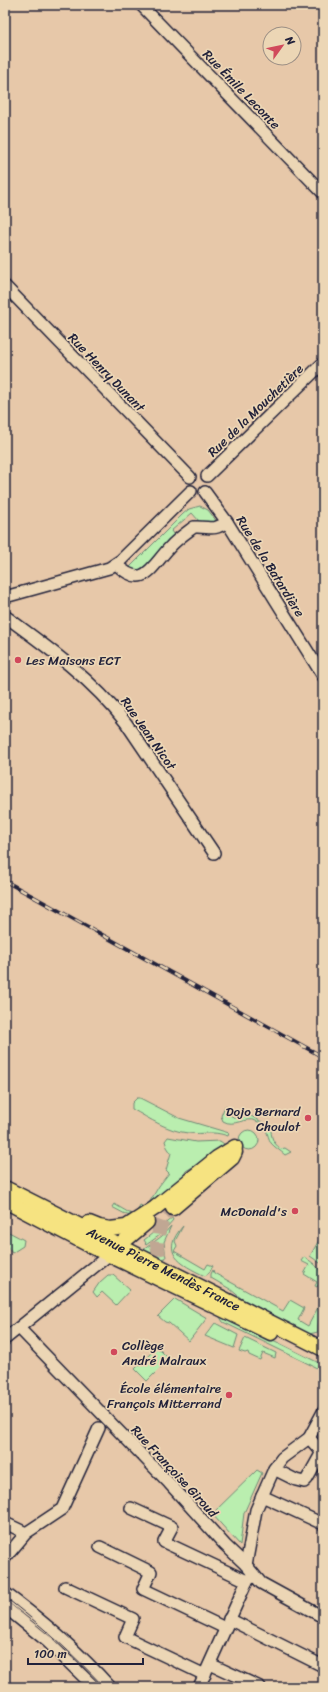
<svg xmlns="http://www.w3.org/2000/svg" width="328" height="1692" viewBox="0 0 328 1692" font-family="Sriracha,sans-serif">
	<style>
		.green { fill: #baeeaf; stroke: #6e8875 }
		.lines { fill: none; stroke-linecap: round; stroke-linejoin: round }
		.major-tunnel { stroke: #c0a793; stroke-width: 14; stroke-dasharray: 14 7; stroke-linecap: butt }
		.minor-casing { stroke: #22223b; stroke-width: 14 }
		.major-casing { stroke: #22223b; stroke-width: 17 }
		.minor { stroke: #ecd6b5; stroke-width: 11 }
		.major { stroke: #f6e381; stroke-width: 14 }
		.tram { stroke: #22223b; stroke-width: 1 }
		.rail-casing { stroke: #22223b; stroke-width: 4 }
		.rail { stroke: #ecd6b5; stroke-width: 2.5; stroke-dasharray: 8; stroke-linecap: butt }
		.poi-dot { fill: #d1495b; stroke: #ecd6b5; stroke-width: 1.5 }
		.labels { text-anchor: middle; stroke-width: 3.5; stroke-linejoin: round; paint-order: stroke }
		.street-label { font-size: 13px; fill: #22223b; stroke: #ecd6b5 }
		.poi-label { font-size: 13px; fill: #22223b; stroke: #ecd6b5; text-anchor: end }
	</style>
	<rect width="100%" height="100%" fill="#e7c8a9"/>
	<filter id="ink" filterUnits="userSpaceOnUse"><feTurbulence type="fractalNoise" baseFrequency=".025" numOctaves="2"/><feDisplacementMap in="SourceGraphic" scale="8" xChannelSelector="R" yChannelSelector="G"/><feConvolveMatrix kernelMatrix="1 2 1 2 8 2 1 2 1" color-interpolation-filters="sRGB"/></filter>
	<g filter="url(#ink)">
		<g class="green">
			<polygon points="200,506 208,510 218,523 206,526 199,521 192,513 171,531 176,538 150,566 137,572 129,568 183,514 189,509"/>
			<path d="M 137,1098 L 140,1098 L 179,1118 L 229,1133 L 228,1136 C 211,1130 204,1135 188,1133 C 168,1131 150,1119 132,1109 L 132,1103 Z"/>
			<path d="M 225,1106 L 227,1107 L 230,1115 L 235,1118 L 249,1115 L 271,1127 C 271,1137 272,1142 281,1149 L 285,1148 L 291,1152 L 285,1155 C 281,1151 274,1147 271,1143 C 266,1134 268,1125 256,1121 C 245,1116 234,1128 223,1121 L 221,1116 Z"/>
			<circle cx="249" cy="1140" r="10"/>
			<polygon points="168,1137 196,1142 220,1141 224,1144 225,1147 186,1171 182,1179 171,1191 145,1213 133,1216 127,1215 112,1207 114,1204 133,1215 136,1214 140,1205 146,1208 159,1186 169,1173 166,1170 171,1153 167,1147 165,1141"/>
			<polygon points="172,1218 173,1220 160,1235 146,1245 145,1244 146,1243 144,1240"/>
			<polygon points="171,1226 164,1242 166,1258 161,1259 143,1250 162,1236"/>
			<path d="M 183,1226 L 175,1241 L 177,1246 L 174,1251 L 205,1269 L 208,1264 L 213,1266 L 209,1273 L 205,1276 C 180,1264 159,1253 183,1226 Z"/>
			<polygon points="5,1230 24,1240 23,1246 12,1253 5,1244"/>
			<polygon points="323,1233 323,1265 310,1256"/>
			<path d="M 304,1257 C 315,1264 328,1272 317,1287 L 315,1286 L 317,1282 L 304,1274 L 309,1265 L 301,1261 Z"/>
			<path d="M 213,1270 L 214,1273 L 283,1311 L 290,1300 L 304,1308 L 298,1320 L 308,1326 L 323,1298 C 323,1310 317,1320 318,1332 L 309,1334 L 242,1299 L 230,1289 L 211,1278 L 211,1274 Z"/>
			<polygon points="108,1275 113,1275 130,1290 116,1305 102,1292 97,1297 93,1292 100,1282"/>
			<polygon points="175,1299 207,1318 189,1341 169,1323 165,1322 158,1316"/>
			<polygon points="217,1312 323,1365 323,1371 223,1322"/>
			<polygon points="215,1323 238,1335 234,1348 205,1336"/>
			<polygon points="245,1338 276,1353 275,1358 263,1353 260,1360 249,1355 248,1352 245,1353 239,1351"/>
			<polygon points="157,1347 169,1359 147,1381 135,1369"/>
			<polygon points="257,1470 262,1473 244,1513 240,1545 212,1514"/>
		</g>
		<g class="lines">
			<polyline class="major-tunnel" points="169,1273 161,1265 157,1245 159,1230 164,1216 173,1208"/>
			<defs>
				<g id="minor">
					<polyline points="141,5 323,193"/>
					<polyline points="5,286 190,477"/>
					<polyline points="207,476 323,363"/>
					<polyline points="205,492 227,522 323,676"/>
					<path d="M 116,564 C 144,591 151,567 170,547 C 177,539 186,533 194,527 C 211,526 211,532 227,522"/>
					<polyline points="5,597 109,568 121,560 191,491"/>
					<path d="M 5,616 C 49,648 93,680 126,723 L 214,853"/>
					<polyline points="19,1328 169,1483 225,1545 246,1565 261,1583 323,1617"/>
					<polyline points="5,1339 115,1250"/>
					<polyline points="274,1469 296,1480 304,1482 307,1479 321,1454 319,1449 309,1438"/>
					<polyline points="262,1496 323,1524"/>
					<polyline points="131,1508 172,1527 164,1542 247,1581"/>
					<polyline points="5,1523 26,1533"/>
					<polyline points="100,1547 151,1572 143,1589 225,1628"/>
					<polyline points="5,1558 26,1533 62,1509 99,1428"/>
					<polyline points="246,1565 256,1510 274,1469 282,1458 309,1438 323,1412"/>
					<polyline points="65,1587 133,1619 125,1637 205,1675"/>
					<path d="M 5,1593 C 43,1621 78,1651 110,1687"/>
					<polyline points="5,1607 48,1642 94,1687"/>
					<polyline points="229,1619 323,1666"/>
					<polyline points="210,1664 260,1687"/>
					<polyline points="199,1687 247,1581 253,1576"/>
				</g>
				<g id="major">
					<path id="s1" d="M 5,1188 L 323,1349"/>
					<polyline points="5,1201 93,1247 271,1333"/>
					<polyline points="173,1208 232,1158 235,1152"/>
					<polyline points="89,1223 99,1227 110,1229 126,1227 155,1208 217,1158 235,1147"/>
					<polyline points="122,1255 120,1247 122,1243 147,1222"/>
				</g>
			</defs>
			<use href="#minor" class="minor-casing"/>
			<use href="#major" class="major-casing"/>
			<use href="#minor" class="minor"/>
			<use href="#major" class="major"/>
			<path class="tram" d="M 5,1597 C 41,1625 73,1654 104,1687"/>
			<defs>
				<polyline id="rail" points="5,881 323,1057"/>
			</defs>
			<use href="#rail" class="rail-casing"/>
			<use href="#rail" class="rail"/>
		</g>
	</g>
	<g class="poi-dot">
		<circle cx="18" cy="660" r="4"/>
		<circle cx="308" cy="1118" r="4"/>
		<circle cx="295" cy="1211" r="4"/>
		<circle cx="114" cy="1352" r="4"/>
		<circle cx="229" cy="1395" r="4"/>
	</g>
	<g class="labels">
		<g class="street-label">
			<text transform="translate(242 89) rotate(46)" y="5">Rue Émile Leconte</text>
			<text transform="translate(107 372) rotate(46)" y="5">Rue Henry Dunant</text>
			<text transform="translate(255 410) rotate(-44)" y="5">Rue de la Mouchetière</text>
			<text transform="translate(271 566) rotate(58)" y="5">Rue de la Batardière</text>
			<text transform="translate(149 733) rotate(55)" y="5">Rue Jean Nicot</text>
			<text dy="5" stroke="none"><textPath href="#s1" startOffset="178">Avenue Pierre Mendès France</textPath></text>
			<text transform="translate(175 1471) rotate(47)" y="5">Rue Françoise Giroud</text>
		</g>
		<g class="poi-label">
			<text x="26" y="665" text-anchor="start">Les Maisons ECT</text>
			<text x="300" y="1116">Dojo Bernard<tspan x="300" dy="15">Choulot</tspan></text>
			<text x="287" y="1216">McDonald's</text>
			<text x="122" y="1350" text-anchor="start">Collège<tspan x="122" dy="15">André Malraux</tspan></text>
			<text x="221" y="1393">École élémentaire<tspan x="221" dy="15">François Mitterrand</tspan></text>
		</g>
	</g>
	<rect width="328" height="1692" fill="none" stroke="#ecd6b5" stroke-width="20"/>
	<rect x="10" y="10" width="308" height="1672" fill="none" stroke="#22223b" stroke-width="1.5" filter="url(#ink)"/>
	<g transform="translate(282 46) rotate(57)"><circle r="19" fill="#ecd6b5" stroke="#9b8e84"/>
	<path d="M0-3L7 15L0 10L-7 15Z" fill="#d1495b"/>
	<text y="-6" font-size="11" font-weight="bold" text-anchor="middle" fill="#22223b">N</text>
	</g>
	<path d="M28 1658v6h115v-6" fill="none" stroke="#22223b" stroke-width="2"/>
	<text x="34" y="1658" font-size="12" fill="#22223b" stroke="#ecd6b5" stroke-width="3" paint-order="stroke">100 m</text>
</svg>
